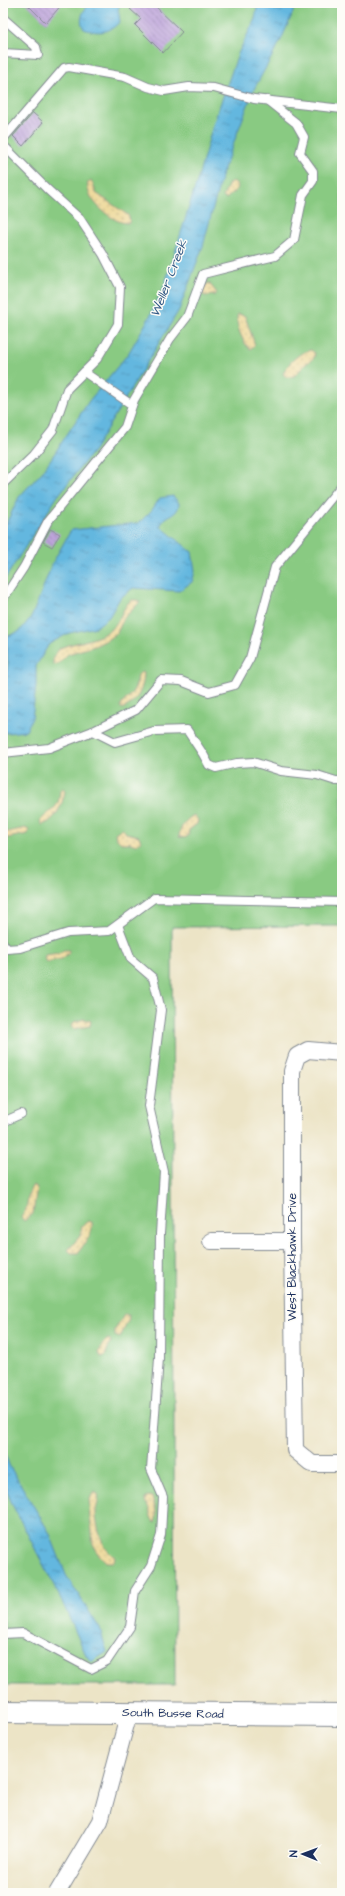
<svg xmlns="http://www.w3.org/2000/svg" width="345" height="1896" viewBox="0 0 345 1896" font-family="'Architects Daughter',sans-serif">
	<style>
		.grass { fill: #89ca82; stroke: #527c70 }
		.sand { fill: url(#sand-dots); stroke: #84847e }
		.water { fill: url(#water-ripples); stroke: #3f739e }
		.building { fill: url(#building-back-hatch) }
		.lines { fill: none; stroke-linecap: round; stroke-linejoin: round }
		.lane-casing { stroke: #848a92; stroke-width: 10 }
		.street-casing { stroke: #848a92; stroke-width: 18 }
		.secondary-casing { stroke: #848a92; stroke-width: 24 }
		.lane { stroke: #fff; stroke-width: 8 }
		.street { stroke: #fff; stroke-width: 16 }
		.secondary { stroke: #fff; stroke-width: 22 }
		.labels { text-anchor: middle; stroke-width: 3; stroke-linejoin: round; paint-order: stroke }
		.street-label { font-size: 12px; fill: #1b2f5e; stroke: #fdfcf7 }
		.water-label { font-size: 13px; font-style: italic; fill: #315885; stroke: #fdfcf7 }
	</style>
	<defs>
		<pattern id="sand-dots" width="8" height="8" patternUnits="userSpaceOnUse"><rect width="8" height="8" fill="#eeda9e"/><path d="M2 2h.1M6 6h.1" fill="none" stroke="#ccbb8a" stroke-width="1.8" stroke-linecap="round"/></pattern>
		<pattern id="water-ripples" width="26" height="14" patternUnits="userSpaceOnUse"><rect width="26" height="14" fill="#63b7df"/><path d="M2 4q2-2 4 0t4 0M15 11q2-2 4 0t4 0" fill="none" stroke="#5195b8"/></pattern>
		<pattern id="building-back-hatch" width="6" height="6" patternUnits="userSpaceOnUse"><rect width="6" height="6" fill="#bda4da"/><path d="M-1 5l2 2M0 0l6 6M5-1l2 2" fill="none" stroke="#9986b4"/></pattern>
	</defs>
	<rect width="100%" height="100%" fill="#fdfcf7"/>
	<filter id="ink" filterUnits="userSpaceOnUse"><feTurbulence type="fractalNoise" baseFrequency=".025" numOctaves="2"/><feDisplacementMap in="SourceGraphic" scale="8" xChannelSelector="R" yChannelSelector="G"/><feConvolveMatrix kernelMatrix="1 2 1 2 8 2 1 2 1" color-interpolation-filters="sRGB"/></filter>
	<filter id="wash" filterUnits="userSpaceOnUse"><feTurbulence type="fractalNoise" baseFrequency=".012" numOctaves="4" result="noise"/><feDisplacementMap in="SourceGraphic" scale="16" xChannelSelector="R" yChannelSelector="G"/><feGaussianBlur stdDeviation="0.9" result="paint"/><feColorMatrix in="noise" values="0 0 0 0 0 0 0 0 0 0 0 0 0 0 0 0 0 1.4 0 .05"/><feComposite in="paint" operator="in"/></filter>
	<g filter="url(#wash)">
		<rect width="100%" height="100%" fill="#ece4c6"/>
		<polygon class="grass" points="3,3 342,3 342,926 172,927 175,1685 3,1685"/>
		<g class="sand">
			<path d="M 91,181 L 93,183 L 96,193 L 128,215 L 130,220 L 129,223 C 114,225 83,198 88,182 Z"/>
			<polygon points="233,181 237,184 238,188 226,199 223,197 229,183"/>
			<polygon points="209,283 217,293 215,295 205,296 201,293 204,285"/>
			<path d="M 238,314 L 245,316 L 255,345 L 250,349 C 243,344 234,322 238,314 Z"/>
			<path d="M 311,350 L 315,353 L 314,358 C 311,361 306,363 303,367 C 297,373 296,378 286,377 L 283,374 C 287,364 300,351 311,350 Z"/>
			<path d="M 131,600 L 137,600 L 140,602 L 124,618 L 117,633 L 107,640 L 95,646 L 68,654 L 59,663 L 53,665 L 53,657 L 60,648 C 76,641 99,641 112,628 C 121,620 122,608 131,600 Z"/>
			<path d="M 141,672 L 144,673 C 144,688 137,703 122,709 L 120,706 C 129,696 137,690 138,675 Z"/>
			<path d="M 63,788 L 65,791 C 63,804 56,821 42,825 L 40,821 C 51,808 59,811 60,790 Z"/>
			<path d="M 194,815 L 198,820 L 197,824 L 189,830 L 188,836 L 185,838 L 179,837 C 179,828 186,819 194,815 Z"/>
			<polygon points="25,828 29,830 28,834 3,839 3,833"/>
			<polygon points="122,828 126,833 139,836 141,842 136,845 130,843 121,843 116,838 115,833"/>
			<polygon points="64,950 69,950 69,953 62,959 47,962 44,959 45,955 59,953"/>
			<polygon points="84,1019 91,1021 90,1026 74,1029 71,1026 74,1022"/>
			<path d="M 33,1185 L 37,1187 L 33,1214 L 24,1221 L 21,1217 C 30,1208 25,1195 33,1185 Z"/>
			<path d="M 88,1221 L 92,1222 C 94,1234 84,1244 78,1253 L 71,1253 L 68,1250 L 80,1236 L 82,1226 Z"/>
			<polygon points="124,1315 128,1315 129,1319 120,1338 115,1336 115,1330"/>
			<path d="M 109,1339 L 111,1341 L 105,1356 L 101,1357 L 99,1353 C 101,1347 103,1341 109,1339 Z"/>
			<path d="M 94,1492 L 98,1494 C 100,1501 96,1506 96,1512 C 96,1525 102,1550 114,1556 L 115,1559 L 113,1562 L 106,1562 C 102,1557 96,1553 94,1547 C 91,1542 93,1538 92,1532 C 91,1520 85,1502 94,1492 Z"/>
			<path d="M 148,1496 L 152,1497 C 155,1506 158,1514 155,1523 C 149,1518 151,1508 145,1502 L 145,1498 Z"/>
		</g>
		<g class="water">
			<path d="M 91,3 L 121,3 L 118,9 L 120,21 C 111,33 98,34 84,29 C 78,19 83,10 91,3 Z"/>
			<polygon points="258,3 297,3 281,40 254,89 238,131 222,174 203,246 179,310 94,450 57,497 3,582 3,530 19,497 43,471 89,401 128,354 149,318 165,284 199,175 213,125 238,54 255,19"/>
			<path d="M 173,496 L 179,503 C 178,514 173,513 166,518 C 164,519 162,523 160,526 L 192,552 L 195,571 L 192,582 L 179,591 L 133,588 L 120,598 L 109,617 L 96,627 L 69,633 L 49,644 L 36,666 L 36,686 L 32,718 L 26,731 L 7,733 L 3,732 L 3,693 L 8,664 L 6,637 L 20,631 L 32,616 L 53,562 L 71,530 L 139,523 L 152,510 L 160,498 Z"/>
			<polygon points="3,1448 9,1465 49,1532 66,1575 100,1629 107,1652 91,1662 86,1655 61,1599 13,1506 3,1482"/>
		</g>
		<g id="blocks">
			<g class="building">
				<polygon points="26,3 63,3 46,23"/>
				<polygon points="135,3 145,3 151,8 154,5 182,32 163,53 135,25 141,19 130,9"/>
				<polygon points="33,113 43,122 23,146 13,136"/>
				<polygon points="50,529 60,534 52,547 43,542"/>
			</g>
		</g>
	</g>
	<g filter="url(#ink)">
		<use href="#blocks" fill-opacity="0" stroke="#848a92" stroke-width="1"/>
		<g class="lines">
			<defs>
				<g id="lane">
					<polyline points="3,6 3,3"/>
					<polyline points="3,18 36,47 38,55 3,53"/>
					<polyline points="3,139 64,68 69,67 125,77 148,87 164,91 189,87 214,88 254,99 342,109"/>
					<polyline points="3,145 47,189 80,219 103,254 120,287 118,324 97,359 67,389 53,430 34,454 3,484"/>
					<polyline points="84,372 132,405"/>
					<polyline points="3,599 24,567 48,521 125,427 134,400 170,339 187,317 203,274 275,256 294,240 303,195 313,181 313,171 300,153 304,137 296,123 267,100"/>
					<polyline points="93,731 115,742 154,731 187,730 203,754 209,765 216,768 237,763 253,762 281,771 317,775 336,781 342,781"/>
					<polyline points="3,753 49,748 93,731 136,710 161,680 181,681 209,692 235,685 250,658 275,567 342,485"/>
					<polyline points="3,943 7,949 20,948 68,933 109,931 154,898 342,902"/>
					<polyline points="3,1122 21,1114"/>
					<polyline points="3,1634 23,1633 91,1669 107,1661 130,1627 135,1591 151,1566 161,1535 163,1497 151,1469 159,1358 160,1234 164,1172 149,1106 161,1010 153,978 131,959 118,925"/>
				</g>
				<g id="street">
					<polyline points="342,1053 308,1050 297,1056 292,1071 292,1241 295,1450 312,1464 342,1464"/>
					<polyline points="211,1241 292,1241"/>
					<polyline points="57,1893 100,1821 129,1713"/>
				</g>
				<polyline id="secondary" points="3,1712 342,1715"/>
			</defs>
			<use href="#lane" class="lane-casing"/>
			<use href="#street" class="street-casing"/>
			<use href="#secondary" class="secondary-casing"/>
			<use href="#lane" class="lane"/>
			<use href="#street" class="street"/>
			<use href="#secondary" class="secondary"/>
		</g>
	</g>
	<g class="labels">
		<g class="street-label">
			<text transform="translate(292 1257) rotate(-90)" y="4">West Blackhawk Drive</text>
			<text transform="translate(173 1713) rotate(1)" y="4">South Busse Road</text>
		</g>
		<g class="water-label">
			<text transform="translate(168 278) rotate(-69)" y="5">Weller Creek</text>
		</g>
	</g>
	<rect width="345" height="1896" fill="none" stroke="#fdfcf7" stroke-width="16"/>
	<g transform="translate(303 1854) rotate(271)" stroke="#fdfcf7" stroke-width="3" paint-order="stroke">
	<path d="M0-3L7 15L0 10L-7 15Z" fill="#1b2f5e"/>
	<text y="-6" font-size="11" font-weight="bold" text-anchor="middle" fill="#1b2f5e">N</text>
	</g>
</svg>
